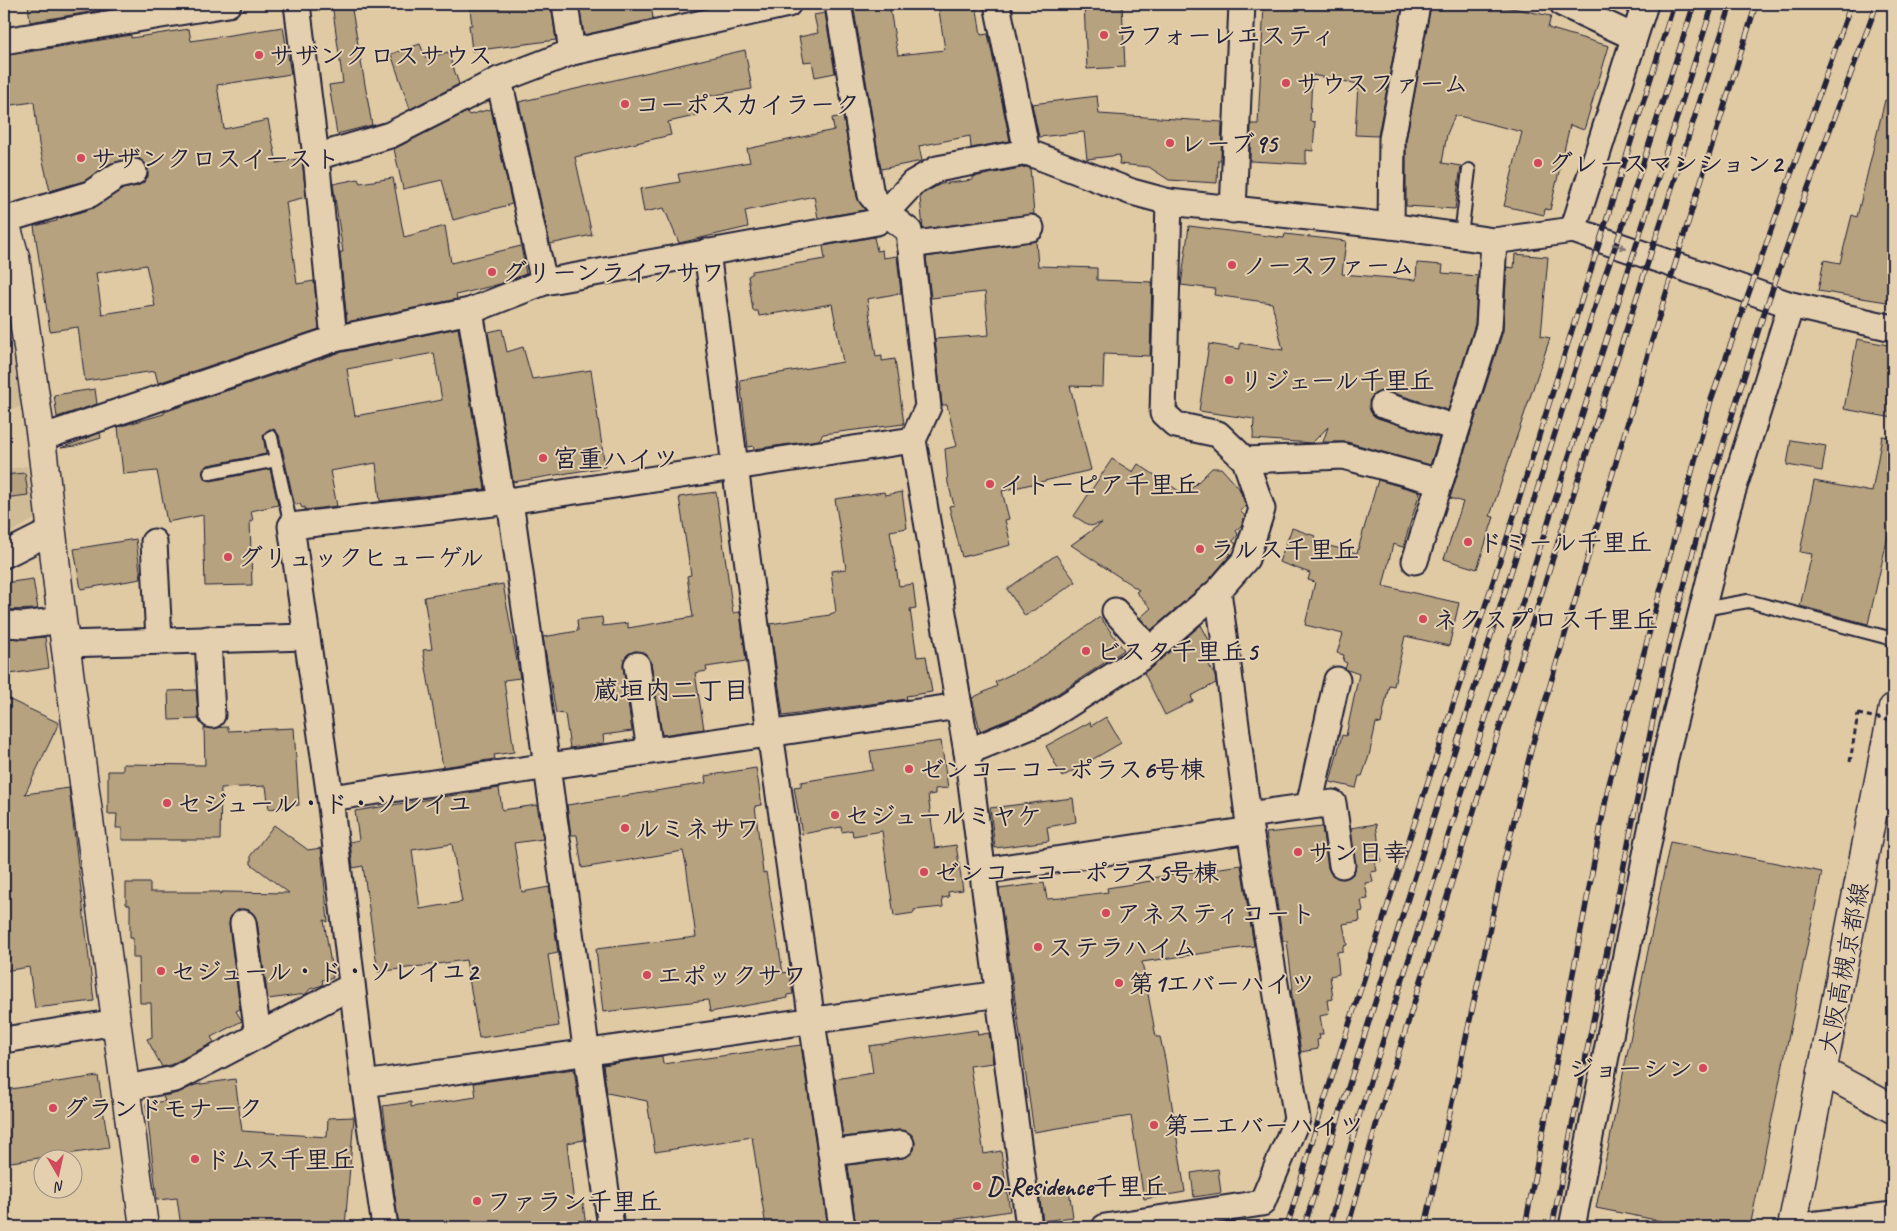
<svg xmlns="http://www.w3.org/2000/svg" width="1897" height="1231" viewBox="0 0 1897 1231" font-family="Caveat,'Klee One',sans-serif">
	<style>
		.built { fill: #d0bb97 }
		.building { fill: #b7a27f; stroke: #22223b; fill-rule: evenodd }
		.lines { fill: none; stroke-linecap: round; stroke-linejoin: round }
		.lane-casing { stroke: #22223b; stroke-width: 16 }
		.street-casing { stroke: #22223b; stroke-width: 29 }
		.secondary-casing { stroke: #22223b; stroke-width: 31 }
		.primary-casing { stroke: #22223b; stroke-width: 31 }
		.path { stroke: #22223b; stroke-width: 3; stroke-dasharray: 5 4; stroke-linecap: butt }
		.lane { stroke: #e4cfae; stroke-width: 12 }
		.street { stroke: #e4cfae; stroke-width: 25 }
		.secondary { stroke: #e4cfae; stroke-width: 28 }
		.primary { stroke: #e4cfae; stroke-width: 28 }
		.rail-casing { stroke: #22223b; stroke-width: 5.5 }
		.rail { stroke: #e4cfae; stroke-width: 4; stroke-dasharray: 11; stroke-linecap: butt }
		.path-bridge { stroke: #22223b; stroke-width: 3; stroke-dasharray: 5 4; stroke-linecap: butt }
		.oneway { fill: #837874 }
		.poi-dot { fill: #d1495b; stroke: #e4cfae; stroke-width: 2 }
		.labels { text-anchor: middle; stroke-width: 4; stroke-linejoin: round; paint-order: stroke }
		.poi-label { font-size: 25px; font-weight: bold; fill: #22223b; stroke: #e4cfae; text-anchor: start }
		.street-label { font-size: 25px; fill: #22223b; stroke: #e4cfae }
		.neighbourhood-label { font-size: 26px; font-weight: bold; fill: #22223b; stroke: #e4cfae }
	</style>
	<rect width="100%" height="100%" fill="#e0caa4"/>
	<filter id="ink" filterUnits="userSpaceOnUse"><feTurbulence type="fractalNoise" baseFrequency=".02" numOctaves="2"/><feDisplacementMap in="SourceGraphic" scale="10" xChannelSelector="R" yChannelSelector="G"/><feConvolveMatrix kernelMatrix="1 2 1 2 8 2 1 2 1" color-interpolation-filters="sRGB"/></filter>
	<g filter="url(#ink)">
		<g class="built">
			<polygon points="4,311 21,407 4,410"/>
			<polygon points="27,466 35,519 4,536 4,470"/>
			<polygon points="1238,1218 1245,1227 1161,1227"/>
		</g>
		<g class="building">
			<polygon points="28,4 126,4 126,6 30,22"/>
			<polygon points="332,4 351,4 372,125 337,134 329,85 343,83"/>
			<polygon points="515,4 551,4 556,40 472,51 469,25 472,25 470,9"/>
			<polygon points="579,4 651,4 653,19 584,35"/>
			<polygon points="853,4 889,4 898,55 945,50 938,4 976,4 981,35 988,34 1010,141 971,148 970,136 919,146 922,161 881,169"/>
			<polygon points="1084,4 1122,4 1125,67 1087,69"/>
			<polygon points="1264,4 1343,6 1343,4 1403,4 1378,136 1355,135 1358,84 1312,75 1310,121 1315,122 1313,151 1306,150 1306,164 1250,161 1251,124 1258,124"/>
			<polygon points="1431,4 1491,4 1551,16 1548,28 1609,46 1584,130 1570,125 1550,210 1545,209 1544,215 1504,206 1522,132 1455,115 1447,134 1442,163 1461,166 1455,209 1406,206 1406,140"/>
			<polygon points="825,13 835,73 815,77 812,61 804,62 799,37 818,33 814,15"/>
			<path d="M 283,27 L 291,74 L 217,85 L 224,129 L 268,120 L 277,163 L 302,158 L 306,197 L 286,202 L 297,284 L 314,281 L 319,329 L 158,383 L 155,371 L 85,381 L 78,327 L 50,331 L 34,226 L 57,221 L 57,219 L 94,208 L 123,189 L 138,186 L 148,177 L 148,168 L 139,158 L 131,158 L 109,164 L 84,181 L 50,191 L 39,144 L 34,102 L 4,106 L 4,56 L 131,35 L 131,38 L 189,29 L 191,41 ZM 146,265 L 155,306 L 102,314 L 96,273 Z"/>
			<polygon points="420,44 426,59 448,52 459,84 410,109 391,54"/>
			<polygon points="745,50 752,89 696,98 699,115 668,122 671,135 575,157 592,235 550,244 519,102"/>
			<polygon points="1097,96 1099,114 1222,122 1221,160 1218,160 1217,183 1169,180 1149,167 1119,164 1120,155 1087,159 1084,132 1039,137 1032,104"/>
			<polygon points="1885,100 1893,101 1893,303 1818,291 1824,260 1840,263 1852,215 1857,217"/>
			<polygon points="491,109 512,204 453,220 442,180 403,189 394,149 467,112 469,115"/>
			<polygon points="843,116 857,197 865,210 818,218 814,196 745,211 748,227 679,243 664,208 644,212 640,189 680,182 678,174 750,162 747,149 834,130 832,118"/>
			<polygon points="1026,167 1030,168 1034,214 923,229 920,197 922,194 941,184 973,180 973,177"/>
			<polygon points="393,178 404,237 445,226 451,263 521,246 526,274 500,284 456,295 457,299 347,322 340,252 343,252 333,184 358,179 360,183"/>
			<polygon points="1189,226 1284,238 1285,234 1346,241 1342,274 1416,280 1417,263 1443,265 1442,273 1478,276 1475,324 1448,410 1387,391 1374,394 1369,401 1372,414 1378,418 1439,438 1430,465 1347,442 1323,442 1328,427 1312,443 1253,439 1254,419 1199,411 1209,344 1240,349 1240,343 1283,350 1272,303 1214,295 1215,289 1181,285"/>
			<polygon points="874,237 877,251 882,250 883,258 897,256 901,293 867,299 876,357 882,356 882,361 895,359 904,424 823,434 819,440 754,449 753,446 748,447 740,380 843,362 832,304 759,316 758,311 753,311 748,276 752,274 752,271 825,259 823,246"/>
			<polygon points="1036,241 1038,266 1097,268 1097,280 1152,282 1150,356 1104,354 1103,387 1070,386 1091,470 1002,491 1009,519 1005,520 1011,545 962,557 949,506 954,505 948,483 945,449 957,446 947,405 942,405 935,339 989,335 985,292 931,298 926,257"/>
			<polygon points="1515,254 1548,257 1541,336 1550,338 1490,516 1494,517 1477,569 1444,559 1463,502 1450,498 1503,331 1507,267 1514,268"/>
			<path d="M 458,328 L 485,489 L 380,501 L 376,463 L 330,471 L 337,506 L 305,510 L 305,507 L 302,508 L 300,504 L 296,505 L 294,502 L 279,435 L 274,429 L 269,429 L 263,435 L 266,454 L 208,465 L 203,470 L 204,478 L 211,481 L 270,469 L 278,505 L 251,511 L 253,521 L 250,521 L 252,585 L 205,586 L 203,515 L 167,522 L 157,471 L 123,474 L 118,427 L 164,414 L 164,412 L 338,353 ZM 434,353 L 442,400 L 355,416 L 347,369 Z"/>
			<polygon points="502,329 507,352 523,347 532,379 591,370 605,467 513,482 488,332"/>
			<polygon points="1857,339 1893,346 1893,418 1844,409"/>
			<polygon points="95,389 97,404 57,417 54,395"/>
			<polygon points="100,433 101,438 75,446 61,448"/>
			<polygon points="1882,436 1893,437 1893,514 1868,624 1800,606 1812,554 1800,552 1814,481 1872,492"/>
			<polygon points="1791,440 1826,446 1822,471 1787,465"/>
			<polygon points="1112,459 1133,472 1138,464 1185,495 1212,468 1221,468 1239,488 1246,506 1240,511 1245,516 1242,525 1236,530 1238,535 1233,541 1236,544 1229,553 1231,554 1208,581 1151,630 1140,618 1151,608 1136,592 1139,590 1071,545 1102,523 1090,526 1074,516"/>
			<polygon points="25,473 28,495 4,498 4,475"/>
			<polygon points="1378,480 1420,492 1403,547 1393,544 1383,586 1459,603 1449,646 1405,636 1394,686 1389,685 1381,724 1376,723 1369,756 1362,776 1359,776 1356,788 1330,782 1342,735 1346,736 1359,674 1345,669 1347,663 1343,661 1344,655 1337,653 1343,634 1305,625 1315,582 1308,580 1310,573 1279,562 1292,528 1315,536 1313,542 1357,553"/>
			<polygon points="716,492 733,613 740,612 746,661 706,667 707,671 695,673 704,729 662,735 651,662 643,652 635,651 628,654 624,659 623,667 632,731 603,735 604,743 570,748 565,714 556,713 543,637 578,631 577,620 602,617 603,626 628,623 628,628 693,617 687,576 691,575 679,497"/>
			<polygon points="884,492 885,495 902,492 907,528 890,531 899,586 913,584 916,608 910,609 917,657 926,656 932,692 906,696 907,699 783,716 770,624 830,615 830,614 836,612 831,571 846,569 835,499"/>
			<polygon points="136,539 141,579 81,589 74,549"/>
			<polygon points="1056,555 1076,582 1025,616 1007,589"/>
			<polygon points="33,579 38,609 4,610 4,583"/>
			<polygon points="503,584 520,678 504,680 514,752 494,755 495,759 443,767 423,650 432,649 424,597"/>
			<polygon points="1100,617 1124,650 1034,709 980,731 972,698 997,686 995,682 1032,664"/>
			<polygon points="1201,625 1211,644 1212,658 1207,661 1215,676 1216,683 1191,696 1193,701 1165,715 1144,673"/>
			<polygon points="45,637 49,668 4,675 4,638 23,639"/>
			<polygon points="196,690 199,719 169,720 168,691"/>
			<polygon points="4,697 59,723 25,794 69,788 94,1001 35,1008 29,967 4,971"/>
			<polygon points="1106,717 1121,743 1062,777 1046,746 1090,722 1091,726"/>
			<polygon points="228,727 228,731 294,728 299,805 269,809 266,786 221,788 220,840 122,840 122,828 116,828 117,814 108,814 108,771 123,771 123,764 205,765 204,728"/>
			<polygon points="941,741 948,788 935,789 935,794 928,795 935,848 956,845 963,890 948,892 949,897 942,898 943,907 914,910 914,913 894,916 882,831 853,836 852,830 842,832 841,827 802,834 794,787 801,786 801,782 873,770 870,751"/>
			<polygon points="756,768 762,805 755,806 763,873 766,872 783,973 789,972 793,994 787,995 788,998 710,1012 708,1000 603,1012 596,949 696,937 686,864 683,851 582,868 577,835 571,835 567,805 706,783 705,776"/>
			<path d="M 499,788 L 502,810 L 537,805 L 543,839 L 514,843 L 522,892 L 549,887 L 558,953 L 548,955 L 559,1026 L 479,1038 L 466,960 L 378,972 L 363,866 L 353,868 L 350,842 L 359,840 L 355,811 ZM 452,844 L 462,902 L 420,909 L 412,850 Z"/>
			<polygon points="1073,798 1076,822 1047,827 1049,841 995,848 990,808"/>
			<polygon points="1376,824 1381,861 1375,862 1377,871 1371,872 1373,882 1365,883 1368,899 1361,900 1363,911 1359,912 1360,921 1343,924 1347,945 1343,946 1343,951 1337,952 1339,974 1330,976 1333,999 1327,1000 1329,1014 1320,1016 1323,1034 1319,1034 1320,1039 1317,1040 1318,1049 1301,1052 1291,989 1293,989 1287,941 1283,941 1266,833 1322,827 1328,868 1331,874 1344,879 1351,876 1355,870 1351,828"/>
			<polygon points="274,825 308,850 321,848 328,922 324,920 333,978 322,980 323,985 310,989 306,994 268,999 257,921 249,910 242,909 235,911 230,917 229,925 240,1009 236,1011 242,1021 211,1037 214,1042 170,1065 162,1067 147,1039 152,1037 151,1003 140,1003 139,958 133,958 133,938 130,938 130,905 126,904 126,883 150,883 150,892 220,892 220,895 222,892 289,893 251,864 251,855"/>
			<polygon points="1670,842 1822,872 1750,1227 1691,1227 1596,1208"/>
			<polygon points="1241,865 1254,946 1142,962 1156,1037 1160,1037 1165,1059 1185,1192 1144,1199 1131,1116 1034,1132 999,889 1044,883 1047,899 1061,898 1108,892 1107,888 1151,881 1151,878"/>
			<polygon points="977,1030 978,1035 989,1033 993,1063 970,1066 984,1154 1001,1151 1010,1211 938,1222 939,1227 856,1227 848,1165 903,1158 914,1150 915,1142 912,1135 900,1130 843,1137 835,1079 873,1073 869,1046"/>
			<polygon points="801,1045 828,1227 766,1227 752,1137 655,1152 647,1101 607,1093 603,1065 662,1056 663,1064"/>
			<polygon points="574,1069 584,1140 567,1143 574,1204 583,1203 586,1227 399,1227 383,1106 411,1102 411,1107 476,1097 474,1083"/>
			<polygon points="98,1076 109,1148 4,1163 4,1090"/>
			<polygon points="235,1079 242,1131 327,1137 328,1118 354,1117 345,1227 181,1227 177,1198 157,1200 146,1104 165,1101 163,1096 178,1093 195,1085"/>
			<polygon points="1218,1169 1221,1193 1194,1197 1191,1173"/>
			<polygon points="1069,1189 1073,1217 1043,1221 1039,1193"/>
		</g>
		<g class="lines">
			<defs>
				<g id="lane">
					<polyline points="1461,235 1469,170"/>
					<polyline points="271,437 291,526"/>
					<polyline points="210,473 276,460"/>
					<polyline points="1703,609 1748,601 1893,639"/>
				</g>
				<g id="street">
					<polyline points="297,4 316,157 334,339"/>
					<polyline points="565,4 572,52"/>
					<polyline points="838,4 871,195 887,214 909,231 928,407 913,440 967,752 1029,1227"/>
					<polyline points="997,4 1027,152"/>
					<polyline points="1563,4 1634,37"/>
					<polyline points="4,41 228,4"/>
					<polyline points="499,80 544,282"/>
					<polyline points="316,157 390,135 499,80 572,52 788,4"/>
					<polyline points="1233,210 1242,4"/>
					<polyline points="4,220 90,194 117,176 134,172"/>
					<polyline points="1391,226 1392,139 1417,5"/>
					<polyline points="1573,230 1645,4"/>
					<polyline points="910,245 1031,228"/>
					<polyline points="707,252 770,733 842,1227"/>
					<polyline points="470,311 502,502"/>
					<polyline points="1383,405 1456,428"/>
					<polyline points="41,438 334,339 470,311 544,282 877,222 913,183 937,169 1027,152 1132,192 1169,202 1391,226 1494,241 1573,230 1791,305 1893,328"/>
					<polyline points="1245,460 1343,456 1440,482"/>
					<polyline points="510,501 611,1227"/>
					<polyline points="154,542 159,640"/>
					<polyline points="4,555 50,532"/>
					<polyline points="1415,561 1489,327 1494,241"/>
					<polyline points="1115,611 1150,650"/>
					<polyline points="4,624 24,625 62,620"/>
					<polyline points="208,639 212,715"/>
					<polyline points="65,644 306,637"/>
					<polyline points="637,665 650,750"/>
					<polyline points="967,752 1041,722 1142,657 1218,591"/>
					<polyline points="330,798 959,706"/>
					<polyline points="1309,806 1337,680"/>
					<polyline points="1248,815 1333,803 1342,865"/>
					<polyline points="983,871 1250,830"/>
					<polyline points="243,923 258,1035"/>
					<polyline points="4,1040 117,1022"/>
					<polyline points="364,1084 999,994"/>
					<polyline points="126,1088 175,1079 352,986"/>
					<polyline points="831,1153 901,1144"/>
					<polyline points="385,1227 364,1084 330,798 291,526 502,502 913,440"/>
					<polyline points="1105,1227 1262,1203 1297,1119 1250,830 1218,591 1246,559 1262,509 1245,460 1218,434 1176,425 1163,413 1169,202"/>
					<polyline points="1572,1227 1666,754 1728,506 1791,305"/>
					<polyline points="1793,1227 1893,1215"/>
				</g>
				<g id="secondary">
					<polyline points="4,219 15,257 41,438 62,620 144,1227"/>
					<polyline points="1822,1071 1893,1109"/>
				</g>
				<polyline id="primary" points="1792,1227 1893,708"/>
			</defs>
			<use href="#lane" class="lane-casing"/>
			<use href="#street" class="street-casing"/>
			<use href="#secondary" class="secondary-casing"/>
			<use href="#primary" class="primary-casing"/>
			<polyline class="path" points="1850,762 1858,714"/>
			<use href="#lane" class="lane"/>
			<use href="#street" class="street"/>
			<use href="#secondary" class="secondary"/>
			<use href="#primary" class="primary"/>
			<defs>
				<g id="rail">
					<polyline points="1287,1227 1321,1111 1502,554 1674,4"/>
					<polyline points="1304,1227 1605,275 1624,222 1694,4"/>
					<polyline points="1329,1227 1359,1116 1713,4"/>
					<polyline points="1348,1227 1377,1122 1542,592 1731,4"/>
					<polyline points="1425,1227 1505,858 1532,746 1664,300 1756,4"/>
					<polyline points="1525,1227 1608,788 1711,400 1851,4"/>
					<polyline points="1552,1227 1664,664 1709,490 1761,322 1805,196 1877,4"/>
				</g>
			</defs>
			<use href="#rail" class="rail-casing"/>
			<use href="#rail" class="rail"/>
			<polyline class="path-bridge" points="1858,714 1893,721"/>
		</g>
		<defs><path id="oneway-solid" d="M-6-.8H1V-3.2L6.5 0L1 3.2V.8H-6Z" transform="scale(1.25)"/></defs>
		<use class="oneway" href="#oneway-solid" transform="translate(1619 246) rotate(18)"/>
	</g>
	<g class="poi-dot">
		<circle cx="1104" cy="35" r="5"/>
		<circle cx="259" cy="55" r="5"/>
		<circle cx="1286" cy="83" r="5"/>
		<circle cx="625" cy="104" r="5"/>
		<circle cx="1170" cy="143" r="5"/>
		<circle cx="81" cy="158" r="5"/>
		<circle cx="1538" cy="163" r="5"/>
		<circle cx="1232" cy="265" r="5"/>
		<circle cx="492" cy="272" r="5"/>
		<circle cx="1229" cy="380" r="5"/>
		<circle cx="543" cy="458" r="5"/>
		<circle cx="990" cy="484" r="5"/>
		<circle cx="1468" cy="542" r="5"/>
		<circle cx="1200" cy="549" r="5"/>
		<circle cx="228" cy="557" r="5"/>
		<circle cx="1423" cy="619" r="5"/>
		<circle cx="1086" cy="651" r="5"/>
		<circle cx="909" cy="769" r="5"/>
		<circle cx="167" cy="803" r="5"/>
		<circle cx="835" cy="815" r="5"/>
		<circle cx="625" cy="828" r="5"/>
		<circle cx="1298" cy="852" r="5"/>
		<circle cx="924" cy="872" r="5"/>
		<circle cx="1106" cy="913" r="5"/>
		<circle cx="1038" cy="947" r="5"/>
		<circle cx="161" cy="971" r="5"/>
		<circle cx="647" cy="975" r="5"/>
		<circle cx="1119" cy="983" r="5"/>
		<circle cx="1703" cy="1068" r="5"/>
		<circle cx="53" cy="1108" r="5"/>
		<circle cx="1154" cy="1125" r="5"/>
		<circle cx="195" cy="1159" r="5"/>
		<circle cx="977" cy="1186" r="5"/>
		<circle cx="477" cy="1201" r="5"/>
	</g>
	<g class="labels">
		<g class="poi-label">
			<text x="1114" y="44">ラフォーレエスティ</text>
			<text x="269" y="64">サザンクロスサウス</text>
			<text x="1296" y="92">サウスファーム</text>
			<text x="635" y="113">コーポスカイラーク</text>
			<text x="1180" y="152">レーブ95</text>
			<text x="91" y="167">サザンクロスイースト</text>
			<text x="1548" y="172">グレースマンション2</text>
			<text x="1242" y="274">ノースファーム</text>
			<text x="502" y="281">グリーンライフサワ</text>
			<text x="1239" y="389">リジェール千里丘</text>
			<text x="553" y="467">宮重ハイツ</text>
			<text x="1000" y="493">イトーピア千里丘</text>
			<text x="1478" y="551">ドミール千里丘</text>
			<text x="1210" y="558">ラルス千里丘</text>
			<text x="238" y="566">グリュックヒューゲル</text>
			<text x="1433" y="628">ネクスプロス千里丘</text>
			<text x="1096" y="660">ビスタ千里丘5</text>
			<text x="919" y="778">ゼンコーコーポラス6号棟</text>
			<text x="177" y="812">セジュール・ド・ソレイユ</text>
			<text x="845" y="824">セジュールミヤケ</text>
			<text x="635" y="837">ルミネサワ</text>
			<text x="1308" y="861">サン日幸</text>
			<text x="934" y="881">ゼンコーコーポラス5号棟</text>
			<text x="1116" y="922">アネスティコート</text>
			<text x="1048" y="956">ステラハイム</text>
			<text x="171" y="980">セジュール・ド・ソレイユ2</text>
			<text x="657" y="984">エポックサワ</text>
			<text x="1129" y="992">第1エバーハイツ</text>
			<text x="1693" y="1077" text-anchor="end">ジョーシン</text>
			<text x="63" y="1117">グランドモナーク</text>
			<text x="1164" y="1134">第二エバーハイツ</text>
			<text x="205" y="1168">ドムス千里丘</text>
			<text x="987" y="1195">D-Residence千里丘</text>
			<text x="487" y="1210">ファラン千里丘</text>
		</g>
		<g class="street-label">
			<text transform="translate(1843 968) rotate(-79)" y="9">大阪高槻京都線</text>
		</g>
		<g class="neighbourhood-label">
			<text x="671" y="699">蔵垣内二丁目</text>
		</g>
	</g>
	<rect width="1897" height="1231" fill="none" stroke="#e4cfae" stroke-width="20"/>
	<rect x="10" y="10" width="1877" height="1211" fill="none" stroke="#22223b" stroke-width="2" filter="url(#ink)"/>
	<g transform="translate(58 1174) rotate(171)"><circle r="24" fill="#e4cfae" stroke="#968a80"/>
	<path d="M0-4L9 19L0 12L-9 19Z" fill="#d1495b"/>
	<text y="-8" font-size="14" font-weight="bold" text-anchor="middle" fill="#22223b">N</text>
	</g>
</svg>
